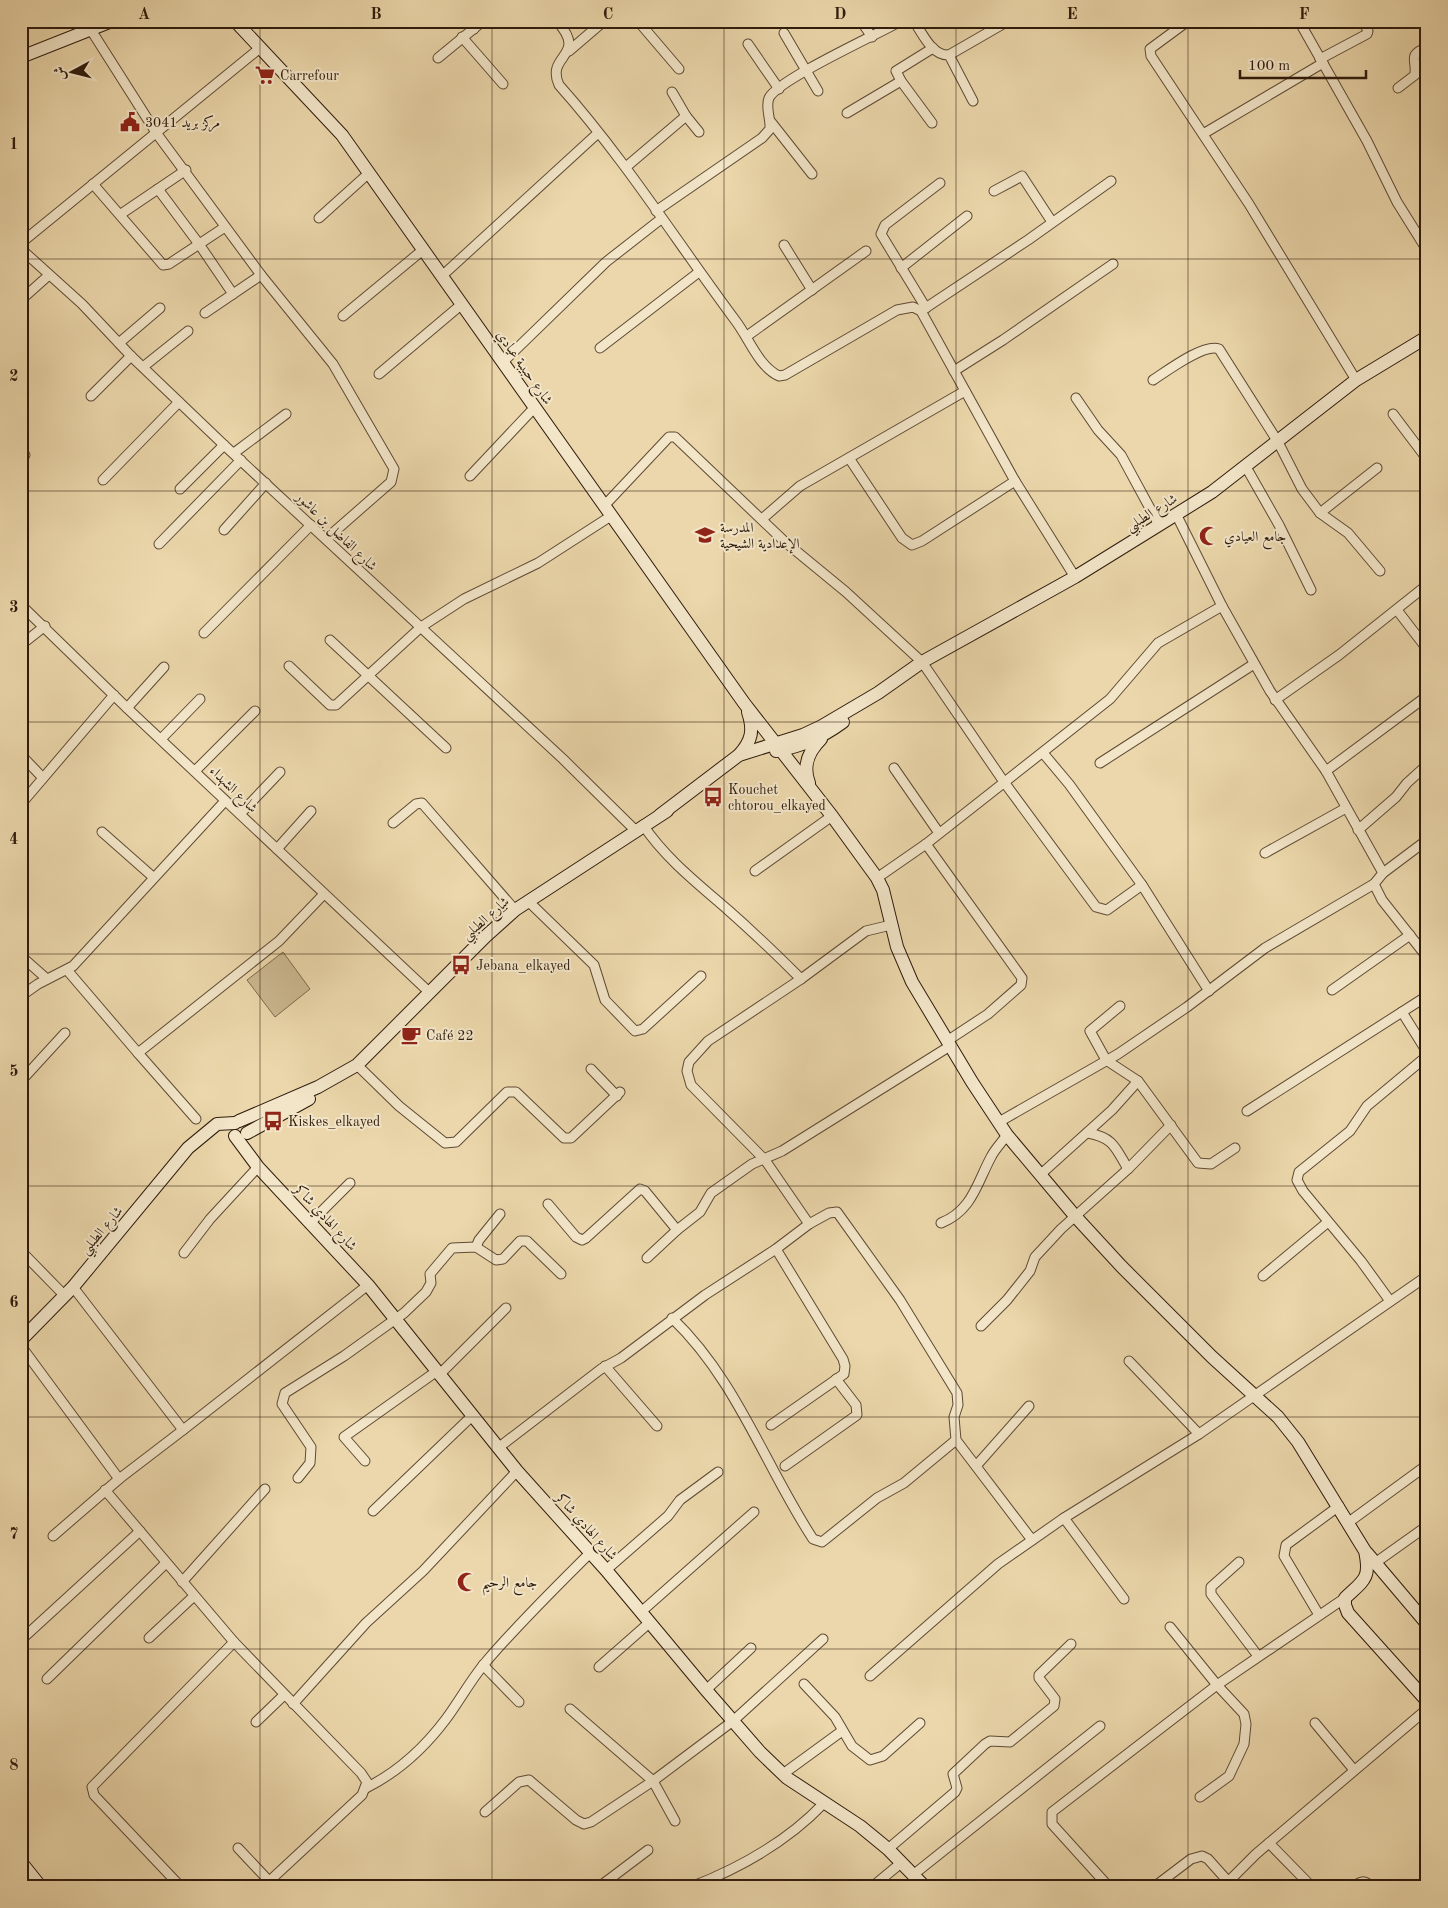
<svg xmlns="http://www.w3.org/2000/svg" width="1448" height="1908" viewBox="0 0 1448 1908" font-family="'Old Standard TT',Amiri,serif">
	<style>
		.park { fill: #cbb790; stroke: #7d694e }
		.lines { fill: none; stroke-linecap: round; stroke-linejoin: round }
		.street-casing { stroke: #5e4a34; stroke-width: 11 }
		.secondary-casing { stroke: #2f1b0c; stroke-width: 14 }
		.street { stroke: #f2e5c8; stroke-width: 9 }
		.secondary { stroke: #f2e5c8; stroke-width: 12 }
		.grid { fill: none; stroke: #2f1b0c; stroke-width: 1; stroke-opacity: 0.55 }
		.labels { text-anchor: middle; stroke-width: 4; stroke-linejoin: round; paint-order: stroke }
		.poi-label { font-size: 14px; fill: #2f1b0c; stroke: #f2e5c8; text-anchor: start }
		.street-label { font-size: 14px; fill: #2f1b0c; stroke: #f2e5c8 }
		.neatline { fill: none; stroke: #2f1b0c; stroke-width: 2 }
		.grid-label { font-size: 16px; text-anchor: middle; font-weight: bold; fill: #2f1b0c }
	</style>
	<rect width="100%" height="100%" fill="#ebd7ab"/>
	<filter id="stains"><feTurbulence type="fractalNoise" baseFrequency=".004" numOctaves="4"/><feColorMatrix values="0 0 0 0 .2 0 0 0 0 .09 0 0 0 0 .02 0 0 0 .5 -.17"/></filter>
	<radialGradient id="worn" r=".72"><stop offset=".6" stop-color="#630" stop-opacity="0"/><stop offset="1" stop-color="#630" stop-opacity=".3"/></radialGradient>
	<polygon class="park" points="283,952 310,989 275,1017 247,980"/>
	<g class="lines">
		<defs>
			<g id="street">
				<polyline points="467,21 474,29"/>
				<path d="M 557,21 C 589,57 545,54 559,85 C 624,158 677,242 735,320 C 749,338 758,366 779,376 L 785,375 L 897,310 L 913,307 L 921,311 L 1015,481 L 1075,577"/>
				<polyline points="638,21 679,69"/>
				<polyline points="861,21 872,37"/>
				<path d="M 914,21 C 922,33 932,56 949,55 L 973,101"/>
				<polyline points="1188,21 1150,49 1151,56 1249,204 1356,380"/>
				<polyline points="1299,21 1367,141 1397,202 1427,250"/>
				<polyline points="91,30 157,134 261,275 333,364 394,469 391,482 326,539"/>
				<polyline points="784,33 818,91"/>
				<polyline points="462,37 503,84"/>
				<polyline points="748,44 779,89"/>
				<polyline points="569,51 604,21"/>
				<polyline points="949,55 1008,21"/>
				<polyline points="438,58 483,21"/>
				<polyline points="1320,59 1367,34 1368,31 1363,21"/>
				<path d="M 1398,88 L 1415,75 C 1417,58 1407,56 1427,47"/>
				<polyline points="672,92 686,116 699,132"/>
				<polyline points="847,113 901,81"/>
				<polyline points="771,122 812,174"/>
				<polyline points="932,123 901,81 896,71 933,48"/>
				<polyline points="1203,134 1323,63"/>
				<polyline points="626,167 686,116"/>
				<polyline points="93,184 163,265 169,264 225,227"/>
				<polyline points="158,189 199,244 233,294"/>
				<polyline points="994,191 1022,176 1052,222"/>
				<path d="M 656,211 L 762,138 L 770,129 C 771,119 765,107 769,98 C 777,80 878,34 901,21"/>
				<polyline points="121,214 186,170"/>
				<polyline points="319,218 369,173"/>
				<polyline points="21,243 260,48"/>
				<polyline points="784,245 812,290"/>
				<polyline points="21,249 82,304 131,356 224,445 563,759 635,830"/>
				<polyline points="901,268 967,216"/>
				<polyline points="443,275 598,133"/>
				<polyline points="21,300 49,275"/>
				<polyline points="926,308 881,234 885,225 940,183"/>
				<polyline points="921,311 1028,240 1111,181"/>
				<polyline points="205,313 261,275"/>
				<polyline points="343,316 424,249"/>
				<polyline points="747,336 866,251"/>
				<polyline points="119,343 160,308"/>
				<polyline points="600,348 699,272"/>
				<polyline points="503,362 606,262 661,219"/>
				<polyline points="143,367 188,331"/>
				<polyline points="954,371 1003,340 1113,264"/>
				<polyline points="379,374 462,304"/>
				<path d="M 1153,380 C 1167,371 1204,343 1219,349 L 1278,442 L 1302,489 L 1320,513 L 1377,468"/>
				<polyline points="91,396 131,356"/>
				<polyline points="1076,398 1098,430 1121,455 1159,525"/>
				<polyline points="1393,414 1427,459"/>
				<polyline points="234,453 286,414"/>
				<polyline points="21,458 25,455"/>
				<polyline points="849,458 902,538 912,545 922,541 1015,481"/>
				<polyline points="1246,467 1279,525 1311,590"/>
				<polyline points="470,476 535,407"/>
				<polyline points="103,480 179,402"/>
				<polyline points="180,489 224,445"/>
				<polyline points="604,506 669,437 675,437 784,541 846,592 922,662 1004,782 1096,907 1107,910 1142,885"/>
				<polyline points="1320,513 1348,533 1380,571"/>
				<polyline points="1176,514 1222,606 1270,691 1326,771 1383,873"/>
				<polyline points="762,519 800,486 965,391"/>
				<polyline points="224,530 266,483"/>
				<polyline points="159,544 241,460"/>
				<polyline points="21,605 127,708 429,992"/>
				<polyline points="1397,610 1427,649"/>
				<polyline points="204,633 311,525"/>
				<polyline points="330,640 446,748"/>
				<polyline points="21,645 45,626"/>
				<polyline points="289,666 330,705 336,705 421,627 464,599 538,563 611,516"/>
				<polyline points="1275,700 1339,655 1427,585"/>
				<polyline points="127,708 164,667"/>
				<polyline points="161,739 200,699"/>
				<polyline points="1043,753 1069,784 1142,885 1209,991"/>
				<polyline points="21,755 43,778"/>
				<polyline points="1100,763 1254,664"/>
				<polyline points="894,768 939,833"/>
				<polyline points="195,771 255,711"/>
				<polyline points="1326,771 1427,696"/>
				<polyline points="21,804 114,695"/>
				<polyline points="240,814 280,772"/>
				<polyline points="393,823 416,804 422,803 515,910"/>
				<path d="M 643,825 C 666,859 697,883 728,910 C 753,932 777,955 801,979"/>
				<polyline points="1358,830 1396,797 1407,783 1427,765"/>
				<polyline points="102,832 153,877"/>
				<polyline points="926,844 1022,978 1021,985 988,1014 947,1041"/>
				<polyline points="277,849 311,811"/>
				<polyline points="1265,853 1346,808"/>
				<polyline points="755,871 832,816"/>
				<polyline points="877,878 926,844 1110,699 1158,643 1222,606"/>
				<polyline points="1374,884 1382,900 1427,957"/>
				<polyline points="528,901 594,965 605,1000 635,1031 643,1029 701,976"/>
				<polyline points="21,956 47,979"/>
				<polyline points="67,970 138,1053 279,941 324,894"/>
				<polyline points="1332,990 1410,935"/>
				<polyline points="21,996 38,984 73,966 225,801"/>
				<polyline points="1120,1006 1090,1031 1106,1060 1138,1081 1198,1163 1211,1164 1235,1148"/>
				<polyline points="1402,1012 1427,1052"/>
				<polyline points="138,1053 196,1119"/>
				<polyline points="357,1065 399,1106 445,1143 456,1142 507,1092 516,1092 564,1138 571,1138 620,1092"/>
				<polyline points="591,1069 617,1096"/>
				<polyline points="21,1081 65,1033"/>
				<polyline points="1247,1111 1427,996"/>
				<polyline points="999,1122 1118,1054 1187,1007 1265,948 1374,884 1383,873 1427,840"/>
				<path d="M 1088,1133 C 1114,1138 1115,1147 1128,1169"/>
				<polyline points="1040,1175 1112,1110 1138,1081"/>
				<polyline points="548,1204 576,1237 582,1240 586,1238 640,1189 645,1191 677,1230"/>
				<polyline points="311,1222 350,1183"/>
				<path d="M 941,1223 C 972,1211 977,1183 991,1157 C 995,1149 1002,1142 1007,1135"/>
				<polyline points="809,1224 765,1160 691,1085 687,1071 689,1062 708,1041 801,979 866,931 891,925"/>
				<polyline points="476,1247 479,1240 500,1214"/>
				<polyline points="21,1251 65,1296"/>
				<polyline points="184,1253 210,1219 258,1167"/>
				<polyline points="647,1258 677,1230 700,1212 711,1193 752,1164 782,1151 950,1046"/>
				<polyline points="1263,1276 1328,1222"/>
				<polyline points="73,1287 183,1430 368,1285"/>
				<polyline points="1390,1301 1361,1261 1303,1191 1297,1180 1299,1172 1350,1131 1367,1106 1427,1056"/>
				<path d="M 672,1318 C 737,1380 765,1466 813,1539 L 822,1542 L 877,1498 L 904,1483 L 956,1440"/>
				<polyline points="981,1326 1007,1300 1030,1271 1035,1257 1061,1229 1128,1169 1171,1125"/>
				<polyline points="21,1346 119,1479 53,1536"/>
				<polyline points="1129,1361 1199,1434"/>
				<polyline points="605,1366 657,1426"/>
				<polyline points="439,1375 506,1308"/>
				<polyline points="771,1425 844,1374 845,1366 843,1359 776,1249"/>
				<polyline points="498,1448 601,1369 621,1358 705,1295 776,1249 809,1224 829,1213 837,1212 900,1300 957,1393 958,1405 954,1417 956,1440 1032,1540"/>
				<polyline points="365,1461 344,1437 437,1371"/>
				<polyline points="785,1466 857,1415 856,1405 836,1379"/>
				<polyline points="976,1466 1029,1406"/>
				<polyline points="298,1478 310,1463 311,1447 282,1404 285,1393 344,1356 404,1313 426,1292 431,1283 430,1274 452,1248 476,1247 496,1260 503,1259 520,1241 527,1241 561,1274"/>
				<polyline points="119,1479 183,1430"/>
				<polyline points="105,1490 234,1642 361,1773 367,1782 362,1795 263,1887"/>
				<polyline points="373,1511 472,1416"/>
				<polyline points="1064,1518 1124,1599"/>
				<polyline points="1349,1522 1427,1465"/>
				<polyline points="1239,1562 1211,1587 1211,1594 1258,1656"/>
				<polyline points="1375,1563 1427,1526"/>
				<polyline points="606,1570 668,1516 680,1500 718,1472"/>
				<polyline points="182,1582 265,1489"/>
				<polyline points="641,1612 754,1512"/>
				<polyline points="1319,1615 1284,1556 1286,1545 1339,1506"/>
				<polyline points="1170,1627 1217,1685 1244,1714 1246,1724 1244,1744 1229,1776 1200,1797"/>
				<polyline points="149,1638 194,1596"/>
				<polyline points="21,1640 140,1531"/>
				<polyline points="483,1665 519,1702"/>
				<polyline points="599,1667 649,1623"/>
				<polyline points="870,1676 998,1564 1064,1518 1199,1434 1427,1276"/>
				<polyline points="47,1679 166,1563"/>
				<polyline points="804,1684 835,1717 852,1746 870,1760 883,1756 920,1723"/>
				<polyline points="706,1690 751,1648"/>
				<polyline points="293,1704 366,1623 423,1571 517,1471"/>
				<polyline points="570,1709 653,1781 675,1821"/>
				<polyline points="256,1722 284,1695"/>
				<polyline points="1315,1723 1354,1770"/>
				<polyline points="783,1774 842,1731"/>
				<path d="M 366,1788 C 398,1772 425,1747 446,1719 C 460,1700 470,1681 485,1663 C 518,1624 554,1589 590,1553"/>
				<polyline points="485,1812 519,1782 529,1780 576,1820 584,1824 591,1822 653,1781 733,1721 823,1639"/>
				<polyline points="1269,1843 1312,1887"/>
				<polyline points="238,1848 269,1881"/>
				<polyline points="888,1849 955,1792 957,1788 953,1774 985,1744 990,1741 1010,1742 1054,1706 1055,1699 1039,1678 1039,1675 1071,1644"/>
				<polyline points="913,1875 1100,1726"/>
				<polyline points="1228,1882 1256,1854 1427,1709"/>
				<polyline points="181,1887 94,1795 92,1787 234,1642"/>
				<polyline points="599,1887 648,1850"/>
				<path d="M 691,1887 C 740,1868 788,1841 824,1803"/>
				<polyline points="872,1887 901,1863"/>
				<polyline points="1109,1887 1052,1824 1052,1812 1217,1685 1345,1598"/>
				<polyline points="1154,1887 1191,1859 1202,1856 1208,1859 1233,1887"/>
				<path d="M 1353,1887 C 1362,1880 1365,1880 1372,1887"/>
			</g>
			<g id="secondary">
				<path d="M 235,21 L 342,135 L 744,703 L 832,816 L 877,878 L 883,890 L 897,947 L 912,982 L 972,1082 L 1007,1135 L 1075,1216 L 1121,1266 L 1212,1357 L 1278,1417 L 1298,1442 L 1365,1551 C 1371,1579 1364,1580 1345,1598 L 1345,1605 L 1348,1613 L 1427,1701"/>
				<polyline points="21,57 112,21"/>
				<path d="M 776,751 C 802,746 821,738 843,722"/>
				<path d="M 739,755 C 752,741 754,730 748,712"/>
				<path d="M 809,783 C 802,765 809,751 821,739"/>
				<polyline points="660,815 739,755 803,735 822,726 878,693 922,662 1075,577 1159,525 1212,492 1356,380 1427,337"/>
				<polyline points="239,1121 318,1087 357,1065 486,936 515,910 667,811"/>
				<polyline points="247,1133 309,1099"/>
				<polyline points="235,1136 258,1167 368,1285 517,1471 606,1570 706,1690 760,1752 787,1778 860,1826 888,1849 925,1887"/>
				<polyline points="21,1340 73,1287 188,1148 217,1124 235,1123"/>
				<polyline points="1367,1553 1427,1624"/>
				<polyline points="21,1862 41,1887"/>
			</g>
		</defs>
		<use href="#street" class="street-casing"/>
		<use href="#secondary" class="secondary-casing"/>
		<use href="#street" class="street"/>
		<use href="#secondary" class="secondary"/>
	</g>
	<path class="grid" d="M 260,21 L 260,1887M 492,21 L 492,1887M 724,21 L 724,1887M 956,21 L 956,1887M 1188,21 L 1188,1887M 21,259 L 1427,259M 21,491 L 1427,491M 21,722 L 1427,722M 21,954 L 1427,954M 21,1186 L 1427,1186M 21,1417 L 1427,1417M 21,1649 L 1427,1649"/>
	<defs>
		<symbol id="supermarket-bare" viewBox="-9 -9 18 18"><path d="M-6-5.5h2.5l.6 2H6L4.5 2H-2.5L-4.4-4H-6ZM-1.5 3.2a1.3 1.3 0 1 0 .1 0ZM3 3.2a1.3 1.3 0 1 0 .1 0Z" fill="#8f2418" stroke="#f2e5c8" stroke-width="2.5" paint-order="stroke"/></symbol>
		<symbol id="civic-bare" viewBox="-9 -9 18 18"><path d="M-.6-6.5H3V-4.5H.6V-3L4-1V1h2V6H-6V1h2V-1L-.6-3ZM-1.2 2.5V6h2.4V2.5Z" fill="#8f2418" stroke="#f2e5c8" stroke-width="2.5" paint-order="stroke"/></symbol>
		<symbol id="school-bare" viewBox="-9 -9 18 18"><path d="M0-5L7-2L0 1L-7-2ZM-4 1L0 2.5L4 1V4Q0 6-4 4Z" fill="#8f2418" stroke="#f2e5c8" stroke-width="2.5" paint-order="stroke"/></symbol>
		<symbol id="mosque-bare" viewBox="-9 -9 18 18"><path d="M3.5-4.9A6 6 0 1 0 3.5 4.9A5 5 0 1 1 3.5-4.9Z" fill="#8f2418" stroke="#f2e5c8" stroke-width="2.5" paint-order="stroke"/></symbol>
		<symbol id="bus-bare" viewBox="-9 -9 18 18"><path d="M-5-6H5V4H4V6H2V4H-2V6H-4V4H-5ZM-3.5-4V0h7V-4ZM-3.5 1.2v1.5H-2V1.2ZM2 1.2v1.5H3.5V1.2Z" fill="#8f2418" stroke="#f2e5c8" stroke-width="2.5" paint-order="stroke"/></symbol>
		<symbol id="cafe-bare" viewBox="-9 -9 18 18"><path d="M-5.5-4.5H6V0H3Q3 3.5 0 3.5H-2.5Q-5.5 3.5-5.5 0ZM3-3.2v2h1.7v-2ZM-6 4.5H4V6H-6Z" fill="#8f2418" stroke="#f2e5c8" stroke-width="2.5" paint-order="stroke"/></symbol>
	</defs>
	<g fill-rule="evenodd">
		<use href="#supermarket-bare" x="251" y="61" width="28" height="28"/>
		<use href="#civic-bare" x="116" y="108" width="28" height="28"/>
		<use href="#school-bare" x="691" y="521" width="28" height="28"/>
		<use href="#mosque-bare" x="1195" y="522" width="28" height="28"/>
		<use href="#bus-bare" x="699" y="783" width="28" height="28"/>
		<use href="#bus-bare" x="447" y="951" width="28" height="28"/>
		<use href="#cafe-bare" x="397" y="1021" width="28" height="28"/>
		<use href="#bus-bare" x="259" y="1107" width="28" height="28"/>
		<use href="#mosque-bare" x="453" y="1568" width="28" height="28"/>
	</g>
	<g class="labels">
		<g class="poi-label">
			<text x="280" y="80">Carrefour</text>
			<text x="145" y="127">مركز بريد 3041</text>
			<text x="720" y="532">المدرسة<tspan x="720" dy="16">الإعدادية الشيحية</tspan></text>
			<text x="1224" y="541">جامع العيادي</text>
			<text x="728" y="794">Kouchet<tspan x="728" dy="16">chtorou_elkayed</tspan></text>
			<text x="476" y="970">Jebana_elkayed</text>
			<text x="426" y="1040">Café 22</text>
			<text x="288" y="1126">Kiskes_elkayed</text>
			<text x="482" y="1587">جامع الرحيم</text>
		</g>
		<g class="street-label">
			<text transform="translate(525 367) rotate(55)" y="5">شارع حبيبة عيادي</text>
			<text transform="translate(1151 512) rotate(-32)" y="5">شارع الطبلبي</text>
			<text transform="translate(337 531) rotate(44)" y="5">شارع الفاضل بن عاشور</text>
			<text transform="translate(234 789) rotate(44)" y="5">شارع الشهداء</text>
			<text transform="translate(485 918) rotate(-41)" y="5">شارع الطبلبي</text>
			<text transform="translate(326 1217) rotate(47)" y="5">شارع الهادي شاكر</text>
			<text transform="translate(101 1230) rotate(-50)" y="5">شارع الطبلبي</text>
			<text transform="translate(587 1526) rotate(48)" y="5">شارع الهادي شاكر</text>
		</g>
	</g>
	<rect width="1448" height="1908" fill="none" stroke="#ebd7ab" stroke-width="55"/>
	<g transform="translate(72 72) rotate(263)" stroke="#f2e5c8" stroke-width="4" paint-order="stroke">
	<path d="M0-4L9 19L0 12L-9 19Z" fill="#2f1b0c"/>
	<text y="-8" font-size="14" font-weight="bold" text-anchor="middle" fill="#2f1b0c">ش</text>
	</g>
	<path d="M1240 70v8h126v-8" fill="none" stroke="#2f1b0c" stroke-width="2.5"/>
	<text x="1248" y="70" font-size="15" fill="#2f1b0c" stroke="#f2e5c8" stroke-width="4" paint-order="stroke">100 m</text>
	<rect x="28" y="28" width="1392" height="1852" class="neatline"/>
	<g class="grid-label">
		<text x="144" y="19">A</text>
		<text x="376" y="19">B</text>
		<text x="608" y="19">C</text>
		<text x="840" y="19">D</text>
		<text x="1072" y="19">E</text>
		<text x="1304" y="19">F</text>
		<text x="14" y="149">1</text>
		<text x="14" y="381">2</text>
		<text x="14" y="612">3</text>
		<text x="14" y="844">4</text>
		<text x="14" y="1076">5</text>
		<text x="14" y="1307">6</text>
		<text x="14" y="1539">7</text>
		<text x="14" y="1770">8</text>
	</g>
	<rect width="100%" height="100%" filter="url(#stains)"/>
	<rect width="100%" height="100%" fill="url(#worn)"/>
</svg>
